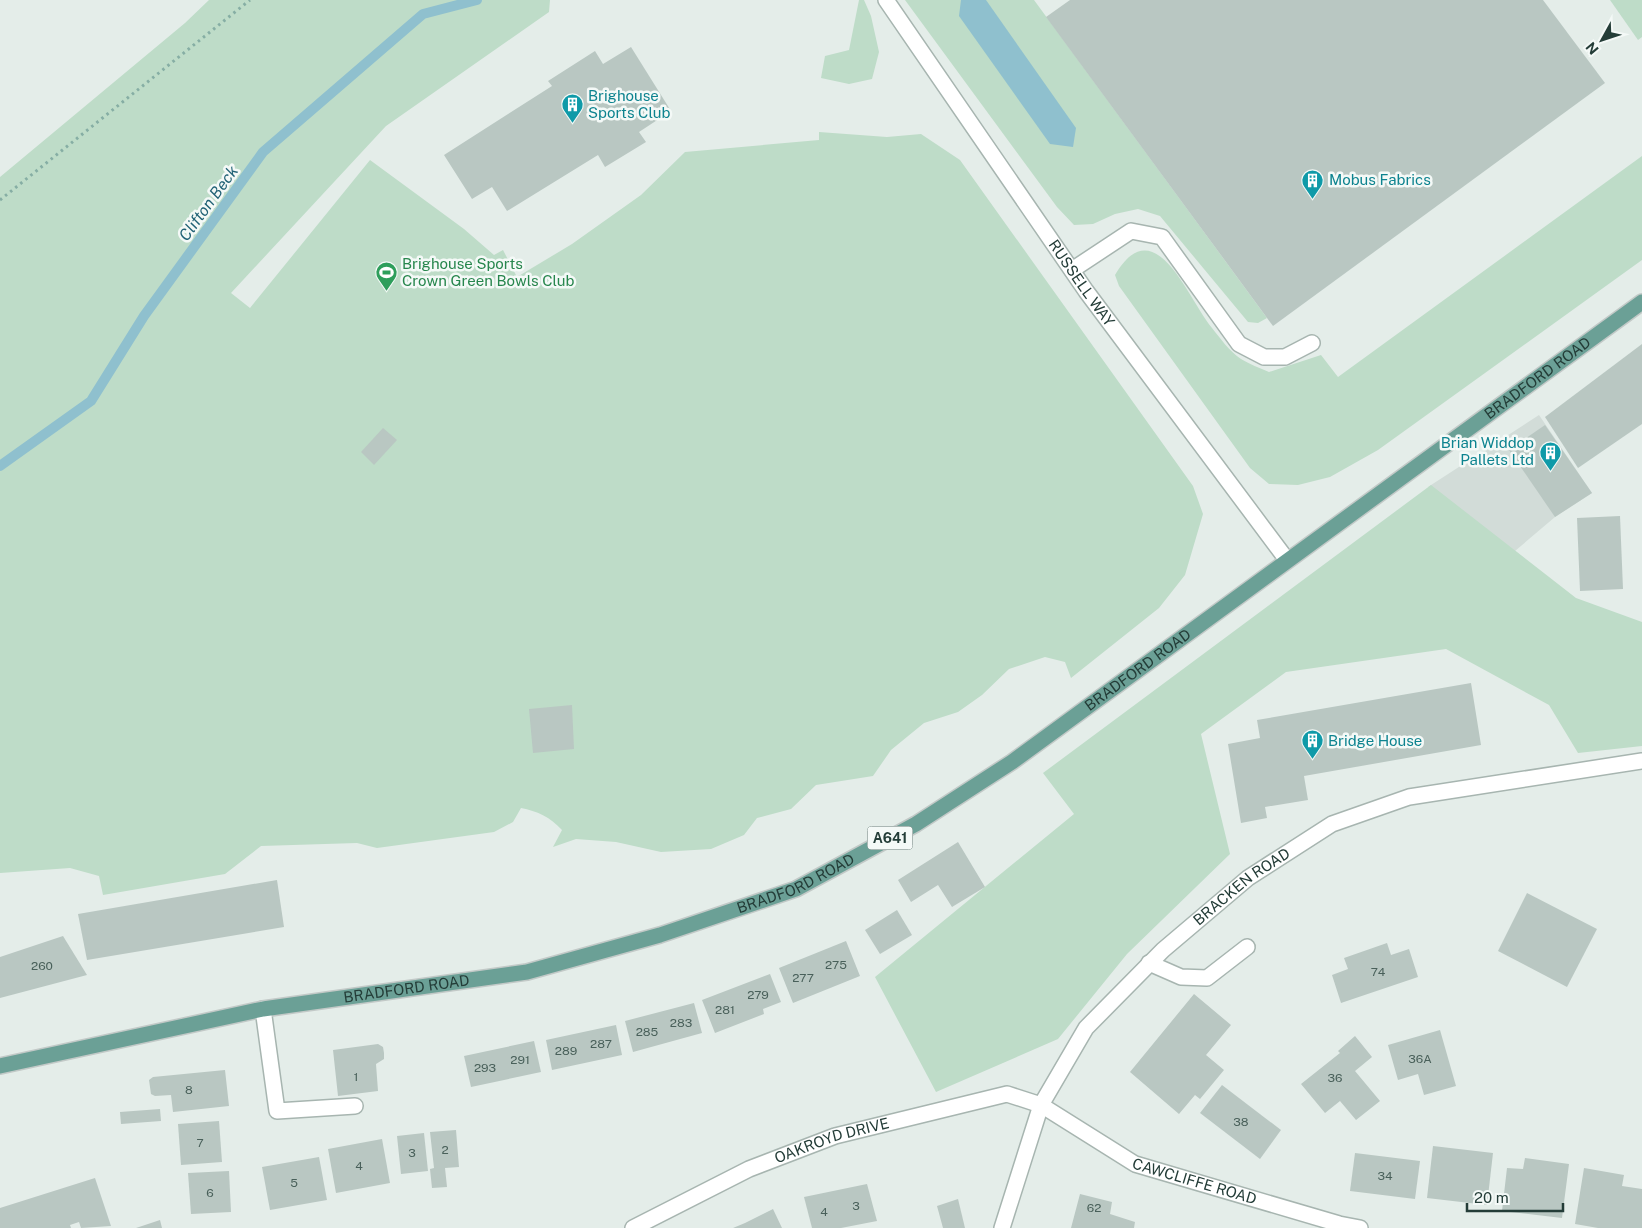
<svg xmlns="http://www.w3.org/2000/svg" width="1642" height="1228" viewBox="0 0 1642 1228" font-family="'Public Sans',sans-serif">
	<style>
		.built { fill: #d2dcd8 }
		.green { fill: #bedcc8 }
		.water { fill: #8fc0ce }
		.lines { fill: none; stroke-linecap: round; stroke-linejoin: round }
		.stream { stroke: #8fc0ce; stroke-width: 10 }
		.building { fill: #b9c7c2 }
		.minor-casing { stroke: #a7b5b0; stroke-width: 18 }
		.major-casing { stroke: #c2c9c7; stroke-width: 18 }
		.path { stroke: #86aea4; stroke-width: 3; stroke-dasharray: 2.5 4; stroke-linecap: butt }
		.minor { stroke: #fff; stroke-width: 15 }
		.major { stroke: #6ba096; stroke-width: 15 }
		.labels { text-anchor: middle; stroke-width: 5; stroke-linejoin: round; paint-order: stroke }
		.number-label { font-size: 12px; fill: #49605a }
		.shield { fill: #f4f9f7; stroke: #627571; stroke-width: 1 }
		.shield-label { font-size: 14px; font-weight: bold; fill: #243d38 }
		.culture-label { font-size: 15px; fill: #0d838f; stroke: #f4f9f7; text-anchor: start }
		.leisure-label { font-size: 15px; fill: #27864d; stroke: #f4f9f7; text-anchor: start }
		.street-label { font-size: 15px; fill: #243d38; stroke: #f4f9f7 }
		.water-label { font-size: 16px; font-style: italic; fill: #216276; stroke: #f4f9f7 }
	</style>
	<rect width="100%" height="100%" fill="#e4ede9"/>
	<polygon class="built" points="1539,415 1592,493 1555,517 1515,551 1428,487"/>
	<g class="green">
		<path d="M 209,0 L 550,0 L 549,12 L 386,126 L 231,293 L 250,308 L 370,160 L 464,229 L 494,255 L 503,250 L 517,277 L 572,244 L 641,195 L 685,152 L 819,140 L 819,132 L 887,137 L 921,134 L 960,160 L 1193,486 L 1203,514 L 1185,575 L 1159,608 L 1071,678 L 1065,662 L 1045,657 L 1009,669 L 982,695 L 958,712 L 924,723 L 891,750 L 873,776 L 816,785 L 791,809 L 757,818 L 744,835 L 711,849 L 661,852 L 616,842 L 576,839 L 553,847 L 562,830 C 550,817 537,811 521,808 L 513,822 L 494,832 L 377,848 L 357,843 L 261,846 L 225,874 L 103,895 L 99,876 L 70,868 L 0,873 L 0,177 L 185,23 Z"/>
		<polygon points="859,0 864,0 871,16 879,52 872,79 849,84 821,78 825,56 849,50"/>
		<polygon points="905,0 1034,0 1267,318 1258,323 1248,322 1160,216 1138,209 1115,214 1093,224 1074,225 1057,207"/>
		<polygon points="1610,0 1642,0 1642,37 1638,40"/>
		<path d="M 1642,156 L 1642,260 L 1378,450 L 1330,477 L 1298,485 L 1269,484 L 1250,468 L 1119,286 L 1115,275 C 1155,207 1188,299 1212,328 C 1220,338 1230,352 1241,359 C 1249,364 1260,368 1269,372 L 1321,355 L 1338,377 Z"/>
		<polygon points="1431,485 1576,598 1642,622 1642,746 1578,753 1549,705 1446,649 1286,672 1201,734 1230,854 1127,954 1058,1039 936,1092 875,977 1074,814 1043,773"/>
	</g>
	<polygon class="water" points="961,0 986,0 1076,128 1073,147 1050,144 959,16"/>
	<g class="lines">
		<polyline class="stream" points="0,466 91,401 144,316 263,152 423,14 477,0"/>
	</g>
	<g class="building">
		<polygon points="1070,0 1543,0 1605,83 1273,326 1046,17"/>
		<polygon points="631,47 671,111 639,132 646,142 605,167 598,155 507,211 492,187 472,199 444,155 552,86 548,81 595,51 603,64"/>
		<polygon points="1642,344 1642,424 1578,468 1545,417"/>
		<polygon points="1545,425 1592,493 1555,517 1509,450"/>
		<polygon points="383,428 397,440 374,465 361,452"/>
		<polygon points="1620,516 1623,589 1580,591 1577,518"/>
		<polygon points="1471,683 1481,745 1304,776 1308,800 1265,807 1267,818 1241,823 1228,744 1260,738 1257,720"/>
		<polygon points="572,705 574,749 533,753 529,709"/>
		<polygon points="958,842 985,887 952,907 938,885 911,902 898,880"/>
		<polygon points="277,880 284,927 87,960 78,914"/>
		<polygon points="1527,893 1597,929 1567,987 1498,951"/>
		<polygon points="897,910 912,935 880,954 865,930"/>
		<polygon points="63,936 87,975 0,998 0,957"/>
		<polygon points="846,941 860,976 793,1003 779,968"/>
		<polygon points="1387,943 1391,955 1409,949 1418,977 1341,1003 1332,975 1348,969 1344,958"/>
		<polygon points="770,974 781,1002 763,1009 764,1014 715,1033 702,1000"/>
		<polygon points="1194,994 1231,1025 1206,1055 1224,1070 1200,1099 1195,1095 1179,1114 1130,1072"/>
		<polygon points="694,1003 702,1033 633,1052 625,1021"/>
		<polygon points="616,1025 622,1055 552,1070 546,1040"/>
		<polygon points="1440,1030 1456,1086 1424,1095 1418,1074 1398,1080 1388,1045"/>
		<polygon points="1355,1036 1372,1057 1355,1071 1380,1101 1356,1120 1340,1101 1325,1113 1301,1084 1340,1053 1338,1051"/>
		<polygon points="534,1041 541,1072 471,1087 464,1056"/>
		<polygon points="378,1044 383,1047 384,1053 384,1059 376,1064 378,1091 338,1096 333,1050"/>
		<polygon points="225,1070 229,1106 173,1112 171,1095 155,1096 151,1094 149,1080 153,1077"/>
		<polygon points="1222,1085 1281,1130 1260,1159 1200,1113"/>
		<polygon points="160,1109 161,1121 121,1124 120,1112"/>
		<polygon points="219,1121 222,1162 181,1165 178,1124"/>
		<polygon points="456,1130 459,1167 445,1168 447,1187 432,1188 430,1169 434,1168 430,1132"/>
		<polygon points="424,1133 428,1171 401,1174 397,1136"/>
		<polygon points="382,1139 390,1183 336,1193 328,1149"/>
		<polygon points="1433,1146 1493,1153 1487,1205 1427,1198"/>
		<polygon points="1355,1153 1420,1161 1415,1199 1350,1191"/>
		<polygon points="319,1157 327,1200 270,1210 262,1167"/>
		<polygon points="1525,1158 1569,1164 1562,1218 1502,1211 1507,1168 1523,1169"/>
		<polygon points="1584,1168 1624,1175 1622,1186 1642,1189 1642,1228 1598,1228 1575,1224"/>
		<polygon points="229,1171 231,1212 191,1214 188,1173"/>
		<polygon points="95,1178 111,1226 81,1228 79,1222 70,1225 71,1228 0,1228 0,1208"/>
		<polygon points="867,1184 877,1221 841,1228 812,1228 804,1197"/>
		<polygon points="1080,1194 1112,1202 1110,1214 1135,1222 1134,1228 1071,1228"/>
		<polygon points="958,1199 965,1228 943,1228 937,1206"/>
		<polygon points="773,1209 782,1228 733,1228 745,1223"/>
		<polygon points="160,1220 162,1228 136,1228"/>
	</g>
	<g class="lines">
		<defs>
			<g id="minor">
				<path id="s1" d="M 886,0 L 1086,291 L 1287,560"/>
				<polyline points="1072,270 1131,231 1162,237 1239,344 1264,357 1285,357 1312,343"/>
				<polyline points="1149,963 1181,977 1207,978 1247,947"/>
				<polyline points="263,1009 277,1111 355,1106"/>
				<path id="s2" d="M 633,1228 L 749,1169 L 835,1136 L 1007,1094 L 1041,1105 L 1135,1164 L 1339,1224 L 1360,1228"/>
				<path id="s3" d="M 1002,1228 L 1041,1105 L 1086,1028 L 1163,950 L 1248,878 L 1332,824 L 1409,797 L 1642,761"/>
			</g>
			<g id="major">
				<path id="s4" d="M 0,1066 L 263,1009 L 527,972 L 660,935 L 796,889 L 916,824 L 1012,762 L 1642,302"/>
			</g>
		</defs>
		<use href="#minor" class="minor-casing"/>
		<use href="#major" class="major-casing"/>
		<polyline class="path" points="0,200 250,0"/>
		<use href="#minor" class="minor"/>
		<use href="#major" class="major"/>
	</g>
	<defs>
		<symbol id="building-pin" viewBox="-11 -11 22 30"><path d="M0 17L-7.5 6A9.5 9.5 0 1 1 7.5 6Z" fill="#0f9aa8" stroke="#f4f9f7"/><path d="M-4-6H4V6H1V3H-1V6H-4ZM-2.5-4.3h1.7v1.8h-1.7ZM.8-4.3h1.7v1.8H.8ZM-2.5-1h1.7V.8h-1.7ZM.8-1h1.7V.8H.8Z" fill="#fff"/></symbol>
		<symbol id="stadium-pin" viewBox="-11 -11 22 30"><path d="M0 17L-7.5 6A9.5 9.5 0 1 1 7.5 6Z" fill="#2e9e5b" stroke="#f4f9f7"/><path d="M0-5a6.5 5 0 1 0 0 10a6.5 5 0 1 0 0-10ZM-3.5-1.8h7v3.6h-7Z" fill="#fff"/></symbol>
	</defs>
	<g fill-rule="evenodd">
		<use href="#building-pin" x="560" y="92" width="25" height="34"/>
		<use href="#building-pin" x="1300" y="168" width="25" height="34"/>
		<use href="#stadium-pin" x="374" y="260" width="25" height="34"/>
		<use href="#building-pin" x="1538" y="440" width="25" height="34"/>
		<use href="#building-pin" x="1300" y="728" width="25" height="34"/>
	</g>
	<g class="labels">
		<g class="number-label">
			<text x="836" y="969">275</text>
			<text x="42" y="970">260</text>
			<text x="1378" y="976">74</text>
			<text x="803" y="982">277</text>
			<text x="758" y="999">279</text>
			<text x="725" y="1014">281</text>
			<text x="681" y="1027">283</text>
			<text x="647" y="1036">285</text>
			<text x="601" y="1048">287</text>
			<text x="566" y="1055">289</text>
			<text x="1420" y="1063">36A</text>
			<text x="520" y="1064">291</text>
			<text x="485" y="1072">293</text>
			<text x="356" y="1081">1</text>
			<text x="1335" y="1082">36</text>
			<text x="189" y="1094">8</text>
			<text x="1241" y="1126">38</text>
			<text x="200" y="1147">7</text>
			<text x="445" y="1154">2</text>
			<text x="412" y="1157">3</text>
			<text x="359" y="1170">4</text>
			<text x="1385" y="1180">34</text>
			<text x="294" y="1187">5</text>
			<text x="210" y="1197">6</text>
			<text x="856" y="1210">3</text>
			<text x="1094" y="1212">62</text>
			<text x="824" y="1216">4</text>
		</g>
		<rect class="shield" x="867.5" y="826.5" width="45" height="23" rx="4"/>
		<g class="shield-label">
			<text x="890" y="843">A641</text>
		</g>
		<g class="culture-label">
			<text x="588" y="101">Brighouse<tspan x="588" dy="17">Sports Club</tspan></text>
			<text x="1329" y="185">Mobus Fabrics</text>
			<text x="1534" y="448" text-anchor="end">Brian Widdop<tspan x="1534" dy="17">Pallets Ltd</tspan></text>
			<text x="1328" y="746">Bridge House</text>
		</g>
		<g class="leisure-label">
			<text x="402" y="269">Brighouse Sports<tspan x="402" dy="17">Crown Green Bowls Club</tspan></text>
		</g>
		<g class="street-label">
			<text dy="5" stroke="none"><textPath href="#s1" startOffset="344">RUSSELL WAY</textPath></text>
			<text dy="5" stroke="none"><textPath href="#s4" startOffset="1719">BRADFORD ROAD</textPath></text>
			<text dy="5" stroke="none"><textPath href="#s4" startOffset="1224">BRADFORD ROAD</textPath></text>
			<text dy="5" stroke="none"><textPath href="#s4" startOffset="819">BRADFORD ROAD</textPath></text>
			<text dy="5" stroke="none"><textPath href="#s3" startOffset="429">BRACKEN ROAD</textPath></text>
			<text dy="5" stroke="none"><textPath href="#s4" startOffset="414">BRADFORD ROAD</textPath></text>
			<text dy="5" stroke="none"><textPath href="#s2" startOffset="218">OAKROYD DRIVE</textPath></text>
			<text dy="5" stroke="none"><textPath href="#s2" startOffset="608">CAWCLIFFE ROAD</textPath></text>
		</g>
		<g class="water-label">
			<text transform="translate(208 203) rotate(-54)" y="6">Clifton Beck</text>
		</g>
	</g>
	<g transform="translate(1602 40) rotate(230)" stroke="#f4f9f7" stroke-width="4" paint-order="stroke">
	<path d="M0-4L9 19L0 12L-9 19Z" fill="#243d38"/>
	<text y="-8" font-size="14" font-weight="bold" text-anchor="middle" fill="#243d38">N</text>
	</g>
	<path d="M1467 1203v8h96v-8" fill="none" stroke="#243d38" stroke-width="2.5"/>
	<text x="1474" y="1203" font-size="15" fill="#243d38" stroke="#f4f9f7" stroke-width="4" paint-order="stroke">20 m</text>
</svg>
